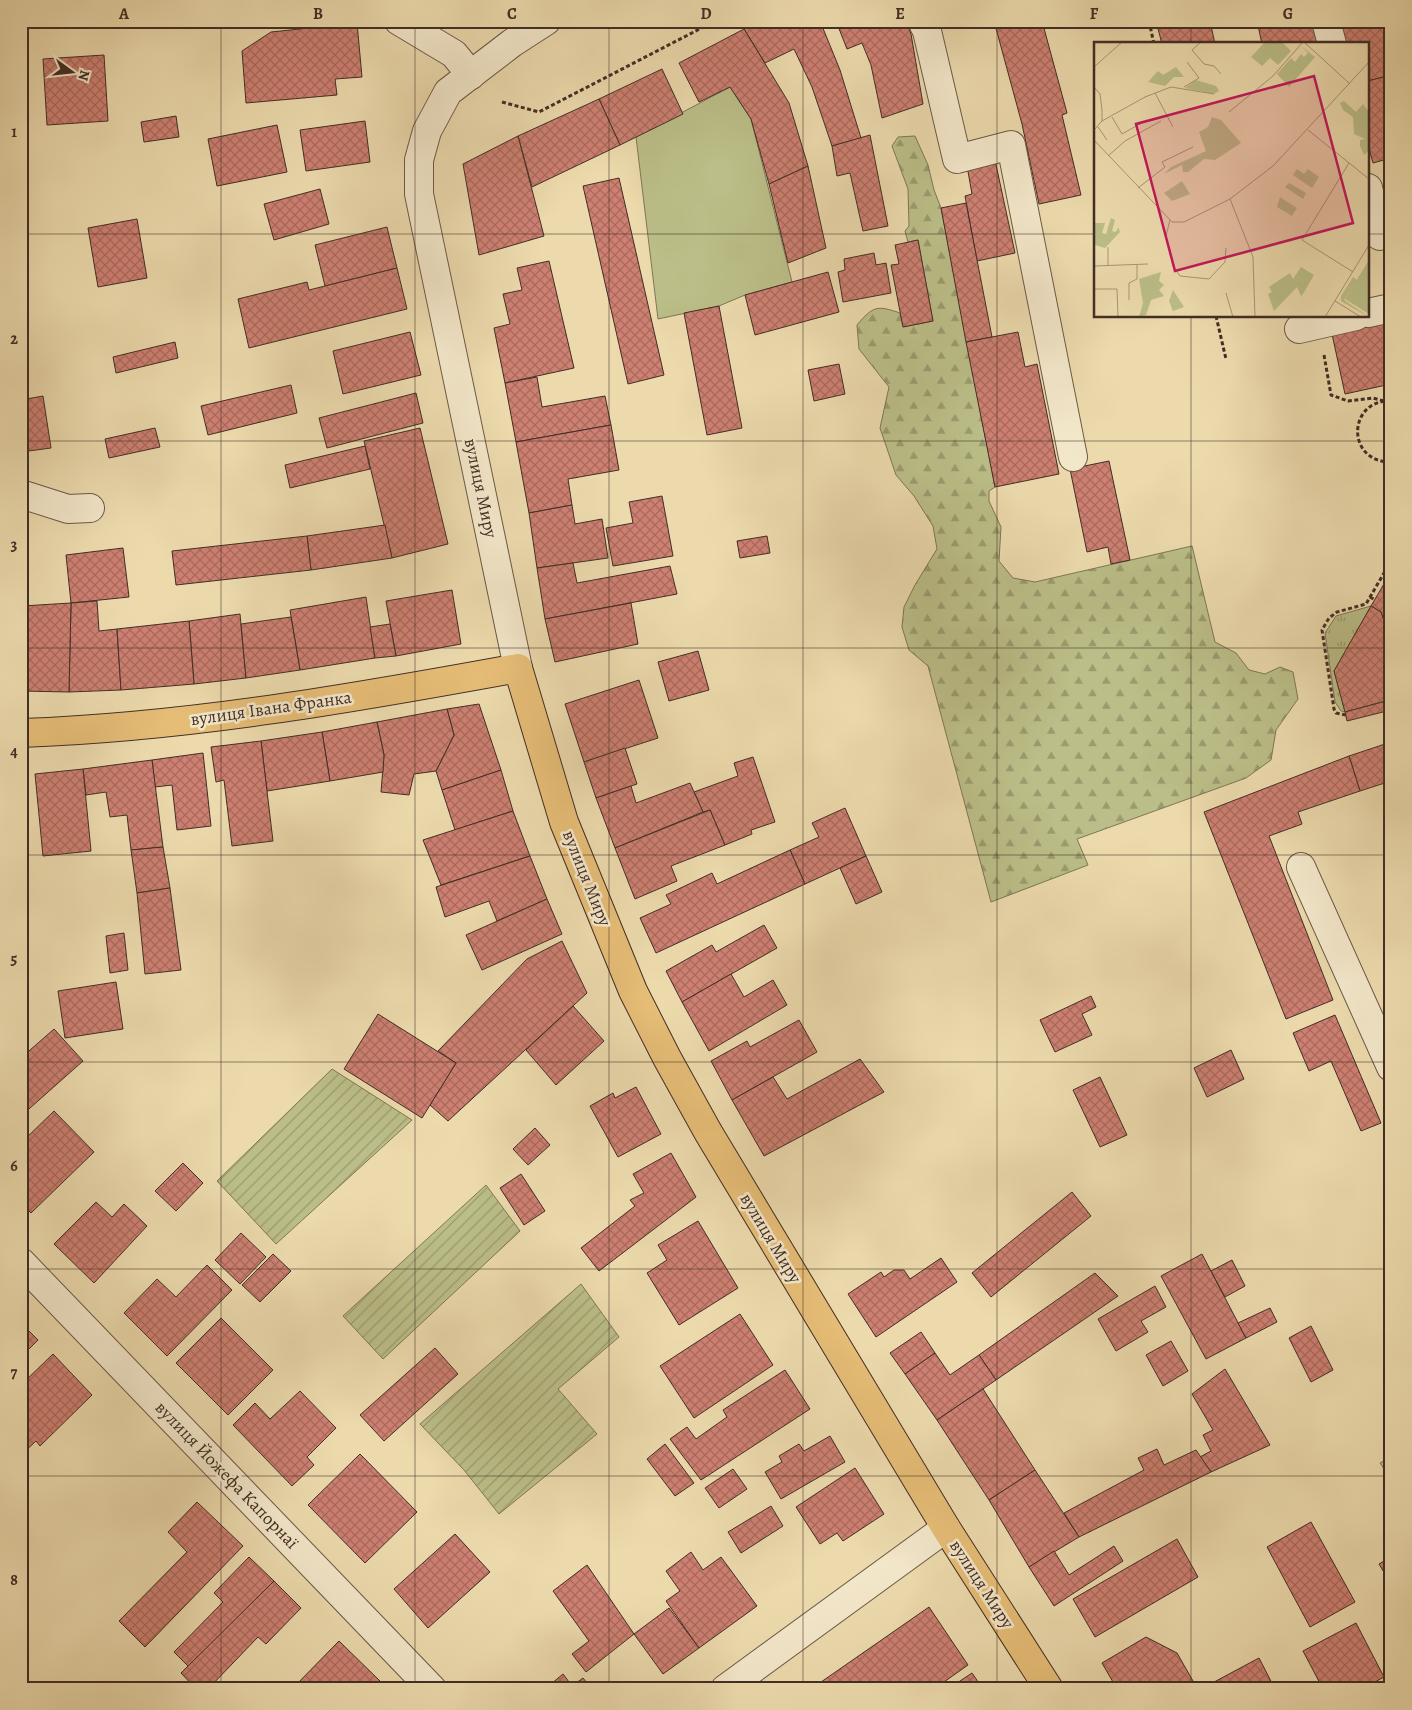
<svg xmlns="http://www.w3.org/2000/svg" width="1412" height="1710" viewBox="0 0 1412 1710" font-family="Alegreya,serif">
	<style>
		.grass { fill: url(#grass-tufts); stroke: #7e7656 }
		.forest { fill: url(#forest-firs); stroke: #7e7656 }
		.park { fill: #bbbe88; stroke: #7e7656 }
		.garden { fill: url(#garden-furrows); stroke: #7e7656 }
		.building { fill: url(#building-cross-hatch); stroke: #412e25 }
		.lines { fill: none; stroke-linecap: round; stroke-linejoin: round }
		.minor-casing { stroke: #6c5947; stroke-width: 30 }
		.major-casing { stroke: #412e25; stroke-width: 30 }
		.path { stroke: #412e25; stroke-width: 3; stroke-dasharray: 4 2.5; stroke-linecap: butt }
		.minor { stroke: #f3e7ca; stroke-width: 28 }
		.major { stroke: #e6bd76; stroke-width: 28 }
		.grid { fill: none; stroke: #412e25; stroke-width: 1; stroke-opacity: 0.55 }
		.labels { text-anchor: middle; stroke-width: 5; stroke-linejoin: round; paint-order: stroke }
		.street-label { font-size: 18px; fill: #412e25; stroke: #f3e7ca }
		.inset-road { fill: none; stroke: #a89577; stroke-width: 1 }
		.view { fill: #c2185b; fill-opacity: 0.15; stroke: #c2185b; stroke-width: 2.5 }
		.inset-edge { fill: none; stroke: #412e25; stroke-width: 2.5 }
		.neatline { fill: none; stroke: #412e25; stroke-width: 2 }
		.grid-label { font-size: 16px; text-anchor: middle; font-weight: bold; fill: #412e25 }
	</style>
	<defs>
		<pattern id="grass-tufts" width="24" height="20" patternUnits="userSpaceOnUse" patternTransform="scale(1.25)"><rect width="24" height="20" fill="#bbbe88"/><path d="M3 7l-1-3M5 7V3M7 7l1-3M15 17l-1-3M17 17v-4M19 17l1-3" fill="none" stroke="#9a9b6f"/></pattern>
		<pattern id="forest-firs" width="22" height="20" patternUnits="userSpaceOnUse" patternTransform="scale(1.25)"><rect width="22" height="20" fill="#bbbe88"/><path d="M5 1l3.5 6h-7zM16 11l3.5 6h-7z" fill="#9a9b6f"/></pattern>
		<pattern id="garden-furrows" width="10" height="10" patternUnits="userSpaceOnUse" patternTransform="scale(1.25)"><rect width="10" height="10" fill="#bbbe88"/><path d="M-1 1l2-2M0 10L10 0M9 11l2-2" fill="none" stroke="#9a9b6f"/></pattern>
		<pattern id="building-cross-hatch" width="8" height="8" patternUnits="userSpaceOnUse" patternTransform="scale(1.25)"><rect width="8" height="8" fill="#ce8072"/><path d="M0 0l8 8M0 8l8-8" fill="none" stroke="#a9695d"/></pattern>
	</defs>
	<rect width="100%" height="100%" fill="#ecdaad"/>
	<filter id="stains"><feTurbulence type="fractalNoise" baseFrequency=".004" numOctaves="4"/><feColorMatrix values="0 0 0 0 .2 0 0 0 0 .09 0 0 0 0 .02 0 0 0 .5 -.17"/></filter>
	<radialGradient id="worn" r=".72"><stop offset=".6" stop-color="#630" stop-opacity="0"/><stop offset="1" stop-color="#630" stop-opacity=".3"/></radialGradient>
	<g class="grass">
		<polygon points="1371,606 1334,671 1345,712 1341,711 1335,702 1325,633 1336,616"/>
		<polygon points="1391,1457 1391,1479 1380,1463"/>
	</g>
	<path class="forest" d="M 915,136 L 928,165 L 934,190 L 941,208 L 995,487 L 989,491 L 989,501 L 1001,527 L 999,561 L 1013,578 L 1035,582 L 1192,546 L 1215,642 L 1236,653 L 1249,670 L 1265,674 L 1280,667 L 1293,672 L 1298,699 L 1276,730 L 1271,760 L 1246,778 L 1077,839 L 1088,865 L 991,902 L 928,666 L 909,650 L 902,627 L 904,607 L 915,585 L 937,549 L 933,526 L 914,496 L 896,475 L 880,428 L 889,387 L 859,349 L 857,325 C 873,306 877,305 900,313 L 903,327 L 933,321 L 918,240 L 908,242 L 905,231 L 909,226 L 908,189 L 892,146 L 898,137 Z"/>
	<polygon class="park" points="730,87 751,119 792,282 745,295 719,306 658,319 636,137"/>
	<g class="garden">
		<polygon points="332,1069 412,1120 276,1244 217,1181"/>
		<polygon points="486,1185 520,1231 383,1359 343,1316"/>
		<polygon points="581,1284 619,1337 558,1389 597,1434 499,1514 464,1470 420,1424"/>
	</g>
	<g class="building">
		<polygon points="762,21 820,21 840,70 861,138 832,146 812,87 794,49 765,63 744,29"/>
		<polygon points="836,21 906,21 911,34 923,104 882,118 871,65 862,43 847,49"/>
		<polygon points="935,21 957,21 939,30"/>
		<polygon points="994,21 1042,21 1067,113 1062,115 1081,195 1039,204 1022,124"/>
		<polygon points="1156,21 1210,21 1215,44 1162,44"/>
		<polygon points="1257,21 1317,21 1322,42 1262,44"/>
		<polygon points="1337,21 1359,21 1338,27"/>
		<polygon points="1359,21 1390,21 1391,75 1368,81 1368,44 1342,44 1338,27"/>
		<polygon points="357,23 362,77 335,79 337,95 246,103 242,51 271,32"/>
		<polygon points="744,29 789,103 808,166 769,184 751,119 730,87 699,102 679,63"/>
		<polygon points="104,55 108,121 47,125 43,59"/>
		<polygon points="662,69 683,114 620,145 599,99"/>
		<polygon points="1391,75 1391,158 1373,163 1368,145 1368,81"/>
		<polygon points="599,99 620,145 532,187 518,136"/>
		<polygon points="176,116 179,137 144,142 141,122"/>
		<polygon points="365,121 370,162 306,171 300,130"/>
		<polygon points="277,125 287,172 217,186 208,139"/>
		<polygon points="870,135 888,226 863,231 850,173 837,176 832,146"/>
		<polygon points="518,136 544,236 479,255 463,164"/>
		<polygon points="995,160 1015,253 977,261 965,196 972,194 967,166"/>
		<polygon points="808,166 826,248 788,263 769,184"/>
		<polygon points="619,178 664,375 628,384 583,186"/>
		<polygon points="320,189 329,224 274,240 264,204"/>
		<polygon points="966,203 992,337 966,342 941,208"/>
		<polygon points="137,219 147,278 98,287 88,228"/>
		<polygon points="387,227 397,268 325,286 315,245"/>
		<polygon points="918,240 933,321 903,327 891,265 899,264 895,245"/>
		<polygon points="874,253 876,265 886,263 891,293 843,302 838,272 845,270 844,259"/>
		<polygon points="549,261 574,368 505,383 494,328 510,324 503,294 522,290 517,268"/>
		<polygon points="397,268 407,309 249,348 238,299 307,282 309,290"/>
		<polygon points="828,272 839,312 755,335 745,295"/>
		<polygon points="719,306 742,428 707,435 684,313"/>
		<polygon points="1391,322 1391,384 1345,394 1332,334"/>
		<polygon points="410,332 421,375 343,394 333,351"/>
		<polygon points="1018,332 1025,367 1037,364 1059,474 995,487 966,342"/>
		<polygon points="175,342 178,358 116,373 113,357"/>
		<polygon points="839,364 845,394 814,401 808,370"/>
		<polygon points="537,377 542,407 605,396 611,425 516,442 505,383"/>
		<polygon points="291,385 297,413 208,435 201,406"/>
		<polygon points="416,393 423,423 327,448 319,418"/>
		<polygon points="43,396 51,448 21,452 21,400"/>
		<polygon points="611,425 619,470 568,479 572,505 529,513 516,442"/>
		<polygon points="155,428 160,447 109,458 105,439"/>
		<polygon points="420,428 448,544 392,558 364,441"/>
		<polygon points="365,446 370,469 290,488 285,465"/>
		<polygon points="1109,461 1130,560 1111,564 1108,547 1087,552 1070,469"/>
		<polygon points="662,496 673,556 613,566 606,528 633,523 629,502"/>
		<polygon points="572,505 575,524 602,519 608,558 537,568 529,513"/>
		<polygon points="385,525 392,558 311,570 307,536"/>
		<polygon points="307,536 311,570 176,585 172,551"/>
		<polygon points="767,536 770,553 740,558 737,541"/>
		<polygon points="123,548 129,597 71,603 66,555"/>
		<polygon points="573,563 577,583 670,566 677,594 545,619 537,568"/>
		<polygon points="1391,572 1391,625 1384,621 1381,612 1371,606"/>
		<polygon points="452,590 461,644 396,656 386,601"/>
		<polygon points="366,597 375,658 300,670 290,610"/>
		<polygon points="97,601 99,631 117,629 121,690 69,692 71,603"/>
		<polygon points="71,603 69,692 21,691 22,606"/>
		<polygon points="631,603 638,644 555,662 545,619"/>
		<polygon points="1371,606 1381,612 1384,621 1391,625 1391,702 1390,700 1345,712 1334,671"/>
		<polygon points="240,614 246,678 194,684 189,621"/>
		<polygon points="291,617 300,670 246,678 241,624"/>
		<polygon points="189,621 194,684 121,690 117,629"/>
		<polygon points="390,624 396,656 375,658 370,627"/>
		<polygon points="698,651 709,690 669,701 658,662"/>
		<polygon points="639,680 658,738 584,762 565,704"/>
		<polygon points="1390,700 1391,710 1347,721 1345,712"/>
		<polygon points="479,704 501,770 442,790 436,771 454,735 447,709"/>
		<polygon points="447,709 454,735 436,771 414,774 409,795 381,792 384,755 377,722"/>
		<polygon points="377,722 384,755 383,772 330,781 322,732"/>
		<polygon points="322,732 330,781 267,791 261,741"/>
		<polygon points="261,741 273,841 232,846 224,780 216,782 211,747"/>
		<polygon points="1391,742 1391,781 1360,791 1349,756"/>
		<polygon points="625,748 637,784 596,798 584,762"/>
		<polygon points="203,753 211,826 177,830 172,785 155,787 152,760"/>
		<polygon points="1349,756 1360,791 1298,812 1302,824 1269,836 1333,1000 1286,1019 1204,812"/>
		<polygon points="753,757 775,822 751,830 752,834 725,845 710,810 703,812 694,792 738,776 734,763"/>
		<polygon points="152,760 163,847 131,850 127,815 110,817 106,792 86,795 83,769"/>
		<polygon points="83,769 91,851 43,856 35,774"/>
		<polygon points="501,770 513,811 455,830 442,790"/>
		<polygon points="690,783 703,812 615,848 596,798 631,786 636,803"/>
		<polygon points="845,808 866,856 805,884 790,850 819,837 812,823"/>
		<polygon points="710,810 725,845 671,866 677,881 635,899 615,848"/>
		<polygon points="513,811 530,856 441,885 423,840"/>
		<polygon points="163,847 170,888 137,893 131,850"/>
		<polygon points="790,850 805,884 656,953 640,918 671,904 666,895 712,873 717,884"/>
		<polygon points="530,856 547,899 497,921 489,901 445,917 436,887"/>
		<polygon points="866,856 882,892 856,904 840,868"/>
		<polygon points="170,888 181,970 145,974 137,893"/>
		<polygon points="547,899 562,934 482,970 466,935"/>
		<polygon points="1391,912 1391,924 1386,914"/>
		<polygon points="764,925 777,948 682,1002 666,971 712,945 716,952"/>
		<polygon points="124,933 128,970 110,973 106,936"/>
		<polygon points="562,941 587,993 448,1121 430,1105 456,1063 438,1051 527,959"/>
		<polygon points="731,974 744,997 773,980 787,1005 709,1051 682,1002"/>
		<polygon points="116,982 123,1029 65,1038 58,991"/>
		<polygon points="1091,996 1096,1007 1082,1014 1092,1035 1055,1052 1040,1020"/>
		<polygon points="573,1006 604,1041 556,1085 526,1050"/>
		<polygon points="378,1014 456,1063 422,1118 344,1069"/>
		<polygon points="1335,1015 1381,1123 1361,1131 1331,1061 1309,1071 1293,1033"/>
		<polygon points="799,1020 817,1052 732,1100 711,1061 747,1041 750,1047"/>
		<polygon points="54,1029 83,1061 21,1116 21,1058"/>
		<polygon points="1231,1050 1244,1079 1207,1097 1194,1068"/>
		<polygon points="860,1059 884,1092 764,1156 732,1100 773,1077 787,1099"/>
		<polygon points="1100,1077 1127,1135 1100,1147 1073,1090"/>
		<polygon points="636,1087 661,1134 618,1157 590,1106 613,1093 615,1098"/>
		<polygon points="54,1111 94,1152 31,1213 21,1203 21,1143"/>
		<polygon points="535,1128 550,1145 528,1165 513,1149"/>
		<polygon points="671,1153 696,1197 599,1271 581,1248 635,1206 630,1200 644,1193 633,1174"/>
		<polygon points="183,1163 203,1183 176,1211 155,1191"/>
		<polygon points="521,1174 545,1211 524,1225 500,1188"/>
		<polygon points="1072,1192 1091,1216 991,1297 972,1273"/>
		<polygon points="96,1202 112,1217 124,1204 147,1226 94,1283 54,1244"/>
		<polygon points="698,1221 738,1288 679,1325 647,1273 667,1260 658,1245"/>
		<polygon points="241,1233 266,1257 240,1284 215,1260"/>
		<polygon points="273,1254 291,1271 260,1302 242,1285"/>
		<polygon points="1202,1254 1246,1338 1206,1359 1161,1276"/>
		<polygon points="941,1258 957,1282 876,1337 848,1294 881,1272 884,1277 894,1270 904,1270 910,1279"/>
		<polygon points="1232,1260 1245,1286 1225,1297 1211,1271"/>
		<polygon points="207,1265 232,1290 167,1356 124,1313 157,1279 176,1297"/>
		<polygon points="1095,1273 1118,1296 996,1380 979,1355"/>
		<polygon points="1155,1286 1166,1307 1141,1321 1148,1332 1116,1351 1098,1319"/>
		<polygon points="1270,1308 1277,1322 1246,1338 1238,1323"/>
		<polygon points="740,1314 773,1365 694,1418 660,1366"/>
		<polygon points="221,1318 273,1370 228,1415 176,1363"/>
		<polygon points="21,1323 38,1340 21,1357"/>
		<polygon points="1311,1326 1333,1370 1311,1382 1289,1338"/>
		<polygon points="921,1332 935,1353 905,1374 890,1353"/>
		<polygon points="1171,1341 1188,1371 1163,1386 1146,1355"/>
		<polygon points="435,1348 458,1374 384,1441 360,1415"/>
		<polygon points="935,1353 950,1375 979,1355 996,1380 937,1420 905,1374"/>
		<polygon points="53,1354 92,1395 40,1446 36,1441 21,1455 21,1385"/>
		<polygon points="1225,1369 1270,1445 1211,1472 1200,1457 1211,1451 1203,1435 1213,1430 1192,1394"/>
		<polygon points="785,1370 810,1409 701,1480 670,1439 687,1427 696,1439 727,1417 723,1410"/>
		<polygon points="983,1389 1035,1470 989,1500 937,1420"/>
		<polygon points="300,1391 336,1428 307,1457 314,1465 292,1486 233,1425 255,1403 270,1419"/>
		<polygon points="830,1436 845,1462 781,1499 765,1472 782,1462 779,1456 799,1444 804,1451"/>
		<polygon points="665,1444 694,1483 675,1496 647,1459"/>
		<polygon points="1157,1449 1164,1465 1196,1450 1211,1472 1079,1537 1064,1513 1144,1470 1138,1458"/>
		<polygon points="360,1454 417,1512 365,1563 308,1505"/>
		<polygon points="855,1468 884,1514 843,1541 837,1533 820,1544 796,1507"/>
		<polygon points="733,1469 747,1489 719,1508 705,1488"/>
		<polygon points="1035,1470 1079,1537 1029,1567 989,1500"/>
		<polygon points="197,1502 243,1546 145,1647 119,1621 187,1552 168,1532"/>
		<polygon points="771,1506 783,1526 741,1553 728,1532"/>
		<polygon points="1311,1522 1355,1602 1310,1627 1267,1547"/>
		<polygon points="455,1534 490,1572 428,1628 394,1589"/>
		<polygon points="1177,1539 1198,1577 1095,1637 1073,1599"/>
		<polygon points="1114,1546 1123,1561 1054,1606 1029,1567 1054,1551 1069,1575"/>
		<polygon points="691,1552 703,1570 721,1557 757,1606 699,1648 666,1601 680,1591 666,1571"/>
		<polygon points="249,1557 274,1581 189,1667 174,1652 223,1602 214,1593"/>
		<polygon points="1391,1557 1391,1584 1379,1564"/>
		<polygon points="587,1565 634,1634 586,1672 572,1654 589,1641 553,1591"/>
		<polygon points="274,1581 301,1608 266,1644 258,1637 208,1689 196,1689 181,1673"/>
		<polygon points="929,1607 968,1665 934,1689 811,1689"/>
		<polygon points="669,1608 699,1648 663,1674 634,1634"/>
		<polygon points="1356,1623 1384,1677 1362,1689 1323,1689 1303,1651"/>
		<polygon points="1146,1637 1177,1653 1197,1688 1117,1689 1102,1663"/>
		<polygon points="339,1641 380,1681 373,1689 292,1689"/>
		<polygon points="1259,1658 1275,1689 1201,1689"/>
		<polygon points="972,1673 983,1689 948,1689"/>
		<polygon points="563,1674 572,1686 583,1678 592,1689 545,1689"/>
	</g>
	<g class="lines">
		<defs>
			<g id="minor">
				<polyline points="399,21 454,54 471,75"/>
				<polyline points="922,21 927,31 957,159 1011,145 1073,457"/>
				<polyline points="1326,21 1332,44"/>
				<polyline points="1368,188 1380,236"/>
				<polyline points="1368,313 1391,308"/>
				<polyline points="1299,329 1356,316"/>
				<polyline points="21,494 68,509 90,508"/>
				<polyline points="518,668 419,194 419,160 427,131 448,92 512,43 546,21"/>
				<polyline points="1301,867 1391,1067"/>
				<polyline points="21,1262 432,1689"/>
				<polyline points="725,1689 946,1528"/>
			</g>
			<path id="major" d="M 21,733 C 189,727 354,698 518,668 L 564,822 L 633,991 L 667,1058 L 708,1132 L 946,1528 L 1049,1689"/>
		</defs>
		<use href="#minor" class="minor-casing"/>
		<use href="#major" class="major-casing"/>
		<g class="path">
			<polyline points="1149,21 1154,44"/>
			<polyline points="502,102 539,112 715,21"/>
			<polyline points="1216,316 1226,359"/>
			<polyline points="1324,355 1331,395 1348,401 1373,398 1384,401"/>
			<path d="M 1391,401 C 1348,399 1345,462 1391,462"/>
			<polyline points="1370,597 1375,600"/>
			<polyline points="1346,715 1336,713 1334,709 1322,630 1329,618 1337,612 1366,604 1391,561"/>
		</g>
		<use href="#minor" class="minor"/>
		<use href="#major" class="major"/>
	</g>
	<path class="grid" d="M 221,21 L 221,1689M 415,21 L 415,1689M 609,21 L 609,1689M 803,21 L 803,1689M 997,21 L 997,1689M 1191,21 L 1191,44M 21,234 L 1096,234M 1368,234 L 1391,234M 1191,316 L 1191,1689M 21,441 L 1391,441M 21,648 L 1391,648M 21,855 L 1391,855M 21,1062 L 1391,1062M 21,1269 L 1391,1269M 21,1476 L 1391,1476"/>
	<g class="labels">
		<g class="street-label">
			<text transform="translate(481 488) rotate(78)" y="6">вулиця Миру</text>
			<text transform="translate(271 708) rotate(-8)" y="6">вулиця Івана Франка</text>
			<text transform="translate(587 878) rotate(68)" y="6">вулиця Миру</text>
			<text transform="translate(771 1238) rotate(59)" y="6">вулиця Миру</text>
			<text transform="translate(227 1475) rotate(46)" y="6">вулиця Йожефа Капорнаї</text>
			<text transform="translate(982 1584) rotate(57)" y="6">вулиця Миру</text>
		</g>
	</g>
	<g transform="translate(1094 42)">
		<rect width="275" height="275" fill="#ecdaad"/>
		<path d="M 207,4 L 221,15 L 195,45 L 183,32 L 197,16 L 201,20 L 207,12 L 210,15 L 214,11 ZM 102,38 L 122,44 L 125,49 L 120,52 L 91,46 ZM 259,235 L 263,238 L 250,258 L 275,275 L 247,259 L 247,254 Z" fill="#bbbe88"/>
		<path d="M 171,0 L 188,0 L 197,9 L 184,23 L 176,16 L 168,24 L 157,15 ZM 82,25 L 90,35 L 80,35 L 71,44 L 54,40 L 64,29 L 69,33 ZM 250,59 L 262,70 L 269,62 L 275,70 L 275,109 L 270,113 L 266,104 L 266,98 L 271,97 L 260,92 L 259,75 L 249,68 L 246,61 ZM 118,75 L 127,78 L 147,101 L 121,118 L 110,117 L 94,130 L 89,130 L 88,123 L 70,132 L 77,125 L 112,109 L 105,90 L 114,85 ZM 17,176 L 21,178 L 18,189 L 22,190 L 24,185 L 26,190 L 11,206 L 1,203 L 0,210 L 0,181 L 11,181 L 8,191 L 12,192 ZM 67,230 L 65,239 L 70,243 L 65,248 L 70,254 L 57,258 L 52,273 L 45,275 L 49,261 L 45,237 ZM 79,248 L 90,265 L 79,269 L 81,275 L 75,259 Z" fill="#bbbe88"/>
		<path d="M 88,139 L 96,152 L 78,159 L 70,151 ZM 275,218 L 275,272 L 251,257 Z" fill="#bbbe88"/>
		<path d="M 203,127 L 210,132 L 214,127 L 225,135 L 218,146 L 199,133 ZM 195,141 L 212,151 L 209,157 L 191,145 ZM 186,155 L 203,166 L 198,174 L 183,165 ZM 207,225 L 220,233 L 209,252 L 207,254 L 203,245 L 180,269 L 174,252 L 178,250 L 175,245 L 196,231 L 199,237 Z" fill="#bbbe88"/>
		<path class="inset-road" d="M 107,0 L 98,8 L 110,22 L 120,24 L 127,32M 210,0 L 256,42M 0,25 L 28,0M 0,45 L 6,52 L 8,68 L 8,79 L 0,88M 90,45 L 105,36 L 93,20M 61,51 L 79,85M 135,70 L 179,34 L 209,0M 18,75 L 28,92 L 53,78M 8,79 L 51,55 L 77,45 L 120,52M 4,85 L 13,98M 214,88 L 275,137M 0,98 L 78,180 L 90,180 L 136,157M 14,114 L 31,99 L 67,79M 255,121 L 208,198 L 259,230M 44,146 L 71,125 L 68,120 L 99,105M 76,178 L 72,194 L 79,224 L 86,234 L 115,237 L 131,220 L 132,206M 14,205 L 14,224M 0,224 L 54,222M 1,247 L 23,247 L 24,275M 132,251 L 139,275M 35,258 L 35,241 L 43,237 L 43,223M 241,259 L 267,275M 161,275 L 159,215 L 136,157 L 179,124 L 275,20M 231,275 L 275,203"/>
		<path class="view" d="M 220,34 L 259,181 L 81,229 L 42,82 Z"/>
		<rect width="275" height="275" class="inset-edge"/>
	</g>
	<rect width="1412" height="1710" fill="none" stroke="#ecdaad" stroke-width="55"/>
	<g transform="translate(72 72) rotate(105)" stroke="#f3e7ca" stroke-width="4" paint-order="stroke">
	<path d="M0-4L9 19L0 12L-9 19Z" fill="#412e25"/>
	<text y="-8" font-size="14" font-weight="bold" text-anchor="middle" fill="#412e25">N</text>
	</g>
	<rect x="28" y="28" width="1356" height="1654" class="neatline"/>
	<g class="grid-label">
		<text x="124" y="19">A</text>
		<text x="318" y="19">B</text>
		<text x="512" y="19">C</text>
		<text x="706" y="19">D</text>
		<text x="900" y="19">E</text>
		<text x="1094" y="19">F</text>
		<text x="1288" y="19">G</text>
		<text x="14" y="137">1</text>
		<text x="14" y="344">2</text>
		<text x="14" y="550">3</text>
		<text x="14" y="757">4</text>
		<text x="14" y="964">5</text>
		<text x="14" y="1171">6</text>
		<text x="14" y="1378">7</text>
		<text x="14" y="1585">8</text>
	</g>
	<rect width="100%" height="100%" filter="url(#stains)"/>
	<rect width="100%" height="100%" fill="url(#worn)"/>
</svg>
